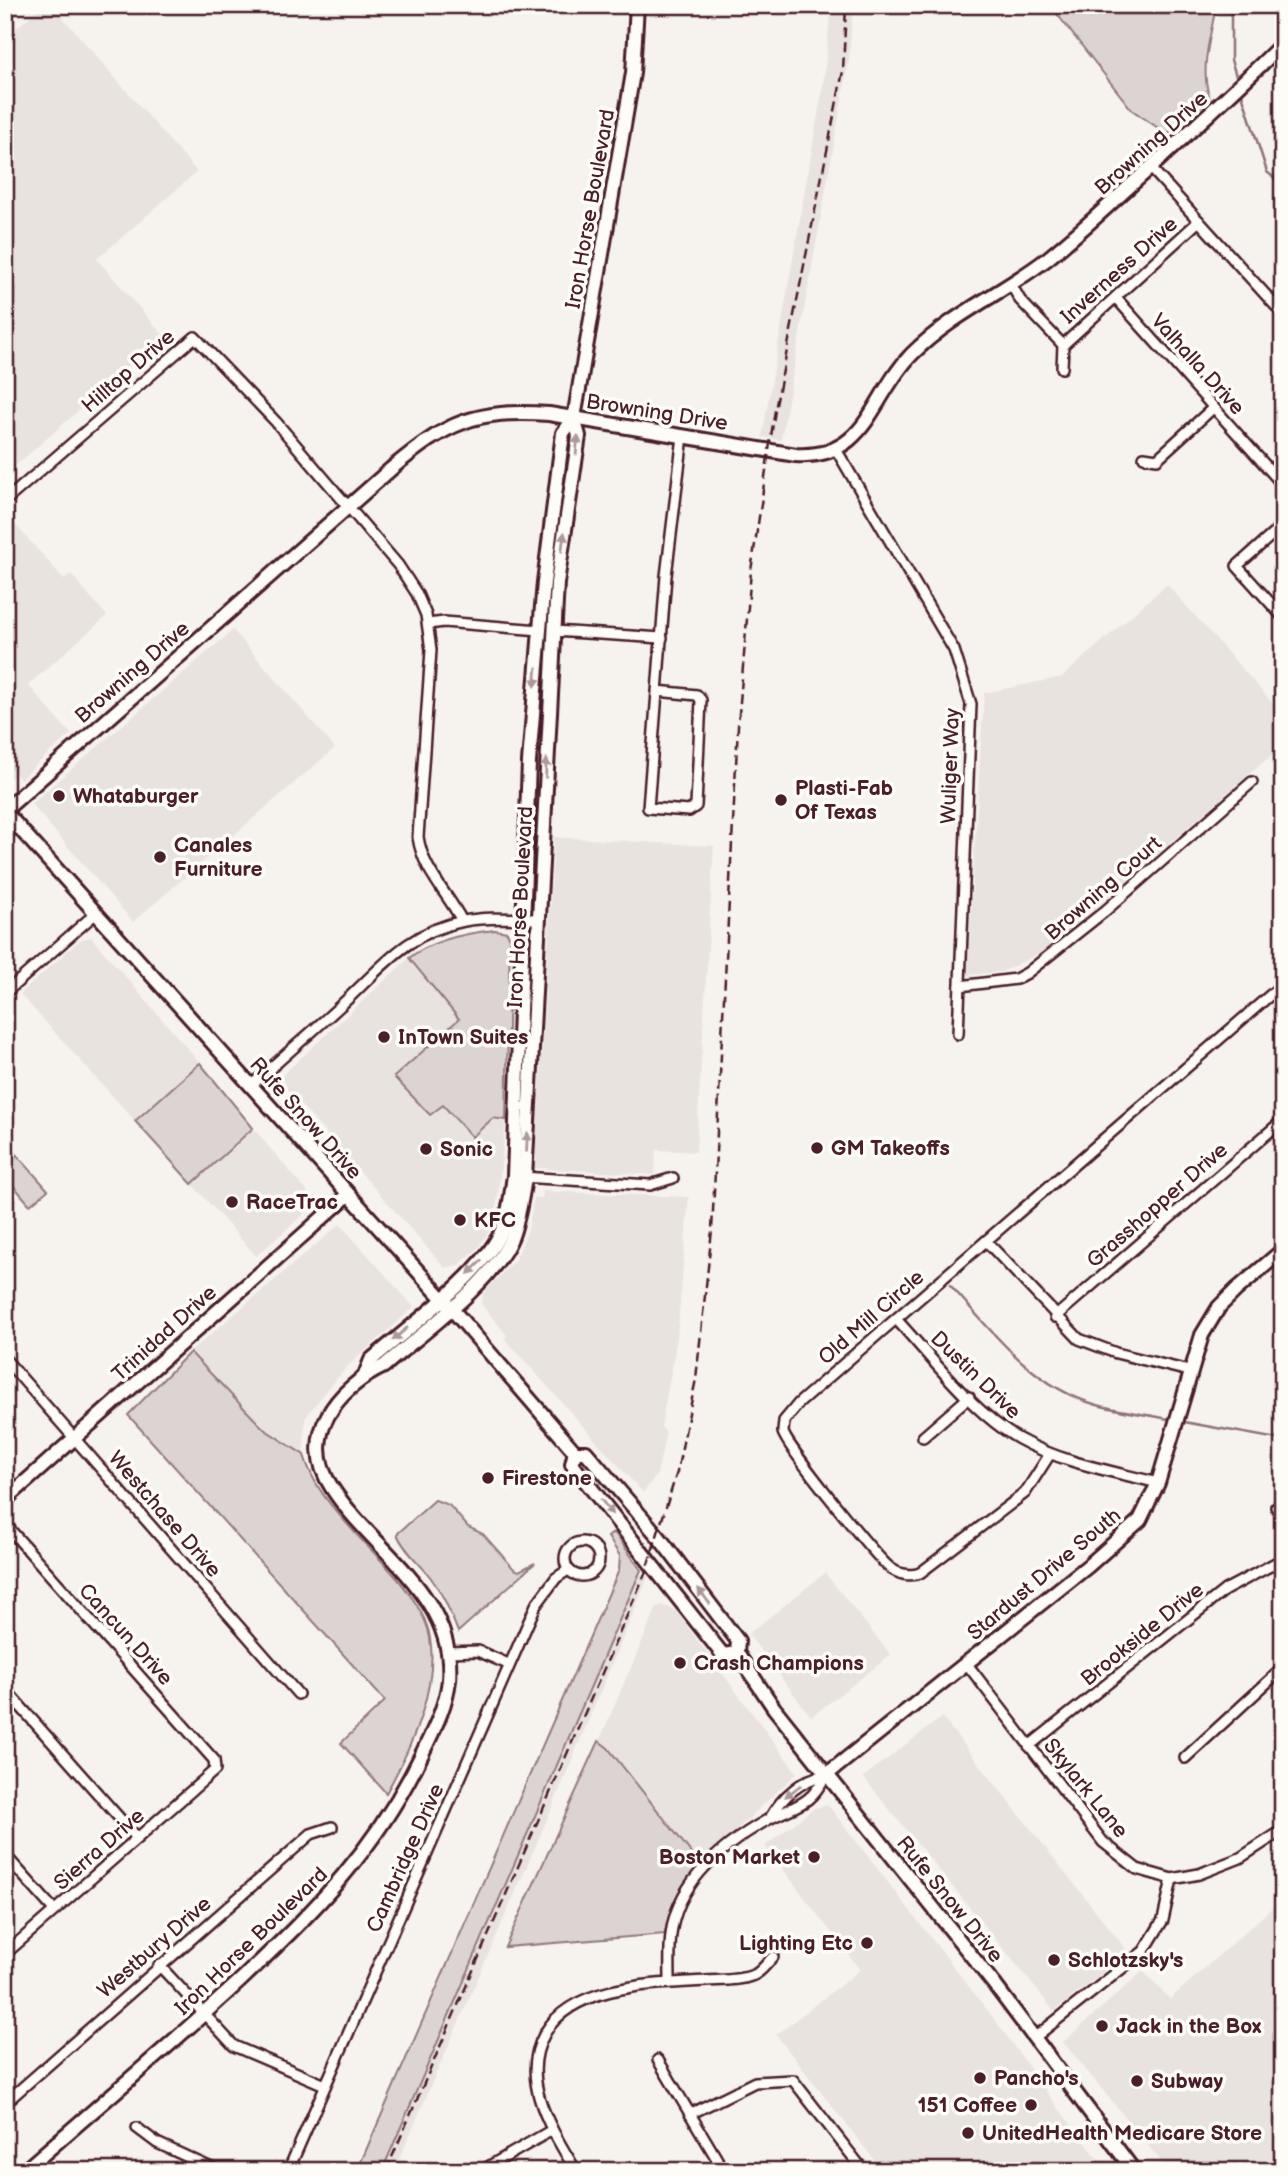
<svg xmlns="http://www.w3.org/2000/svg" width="1288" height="2176" viewBox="0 0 1288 2176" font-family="'Balsamiq Sans',sans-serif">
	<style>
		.built { fill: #e9e3e0 }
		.green { fill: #dcd4d2; stroke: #937a7e; stroke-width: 2 }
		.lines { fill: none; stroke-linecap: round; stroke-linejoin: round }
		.stream { stroke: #8e7378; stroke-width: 2.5 }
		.street-casing { stroke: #4a1f2b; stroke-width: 14 }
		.secondary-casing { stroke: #4a1f2b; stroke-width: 18 }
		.street { stroke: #fdfcf7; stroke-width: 9 }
		.secondary { stroke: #fdfcf7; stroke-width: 12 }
		.rail { stroke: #4a1f2b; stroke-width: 2.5; stroke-dasharray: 10 5; stroke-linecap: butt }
		.oneway { fill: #ac999b }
		.poi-dot { fill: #4a1f2b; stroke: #fdfcf7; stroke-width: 2.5 }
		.labels { text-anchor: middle; stroke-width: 7; stroke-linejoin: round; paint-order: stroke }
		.street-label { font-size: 21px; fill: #4a1f2b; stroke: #fdfcf7 }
		.poi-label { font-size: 21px; font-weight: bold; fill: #4a1f2b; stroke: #fdfcf7; text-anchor: start }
	</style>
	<rect width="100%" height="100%" fill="#f6f3ef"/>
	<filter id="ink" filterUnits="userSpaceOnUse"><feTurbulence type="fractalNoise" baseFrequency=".0143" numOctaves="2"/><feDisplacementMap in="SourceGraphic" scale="14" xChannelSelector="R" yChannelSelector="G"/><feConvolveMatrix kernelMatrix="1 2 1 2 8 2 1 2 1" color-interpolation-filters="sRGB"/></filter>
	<g filter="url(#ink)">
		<g class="built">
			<polygon points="43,5 52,5 197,172 97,259 164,336 5,475 5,38"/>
			<polygon points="831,5 853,5 849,60 781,440 762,437 823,85"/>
			<polygon points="5,513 64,579 71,574 107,616 28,685 71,734 20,779 16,774 9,779 5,774"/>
			<polygon points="1167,584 1283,715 1283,745 1048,949 1002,972 967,975 984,693 1062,677"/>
			<polygon points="233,630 335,748 133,922 31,804"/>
			<polygon points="554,837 714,846 696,1152 656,1150 655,1175 535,1168"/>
			<polygon points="91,937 200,1063 135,1121 20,994 81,939"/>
			<polygon points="409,958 459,1019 394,1077 443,1104 506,1120 495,1221 478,1248 459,1265 445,1268 278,1079"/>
			<polygon points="253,1128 317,1203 256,1256 192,1184"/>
			<polygon points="543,1191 689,1197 677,1339 661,1427 666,1432 657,1475 643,1493 504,1338 507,1335 481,1304 484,1292 515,1260 528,1230 534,1198 542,1198"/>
			<polygon points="340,1224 414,1307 346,1368 314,1406 305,1419 304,1455 264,1429 190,1352"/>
			<polygon points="825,1573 891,1655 811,1717 748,1634"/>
			<polygon points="639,1574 648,1577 550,1813 394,2171 382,2171"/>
			<polygon points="661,1605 675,1610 797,1773 700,1864 608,1748 599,1741 657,1607"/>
			<polygon points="942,1717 1129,1953 1054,2011 863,1777"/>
			<polygon points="828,1805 998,2024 1059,2109 1108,2171 883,2171 776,2035 860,1970 765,1846 814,1808"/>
			<polygon points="1283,1898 1283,2171 1169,2171 1063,2042 1143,1971 1170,1999"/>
		</g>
		<g class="green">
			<path d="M 1050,5 L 1216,5 C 1211,37 1199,68 1210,99 L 1167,134 L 1132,110 Z"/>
			<path d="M 495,930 L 507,932 L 510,939 L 506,1120 L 493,1118 L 472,1137 L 443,1105 L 430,1115 L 394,1077 L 459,1019 L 409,958 C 432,940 466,933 495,930 Z"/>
			<polygon points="200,1063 253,1128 192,1184 135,1121"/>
			<polygon points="17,1155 48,1190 30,1205 5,1176 5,1165"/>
			<path d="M 190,1352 L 264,1429 L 304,1455 C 314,1489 334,1509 357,1535 C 380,1560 418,1595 428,1629 C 442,1681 411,1749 386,1793 L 341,1743 L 385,1701 L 128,1415 Z"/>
			<path d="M 435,1500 L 449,1505 L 468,1527 L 483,1534 L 514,1569 L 519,1571 L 535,1563 L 458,1632 C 450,1612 444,1595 431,1578 C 419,1562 405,1552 397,1534 Z"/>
			<polygon points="614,1532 641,1570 382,2171 357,2171 619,1570 620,1556 608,1537"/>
			<path d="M 599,1741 L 608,1748 L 700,1864 C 681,1885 670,1907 665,1934 L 505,1947 Z"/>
		</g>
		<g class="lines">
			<g class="stream">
				<polyline points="1231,5 1231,60 1238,82"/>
				<polyline points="1241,91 1267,172 1283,185"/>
				<path d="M 950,1285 C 992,1331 1032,1386 1094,1404 C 1118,1411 1144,1414 1169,1419"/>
				<polyline points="1184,1422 1283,1440"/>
				<polyline points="1283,1759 1276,1784 1283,1807"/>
			</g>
			<defs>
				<g id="street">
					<polyline points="5,11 12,5"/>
					<polyline points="1150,167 1283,314"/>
					<polyline points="1011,284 1020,300 1063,345"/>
					<polyline points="1116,298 1283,485"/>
					<polyline points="1063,345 1199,221"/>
					<polyline points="1062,368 1063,345"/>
					<polyline points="837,451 954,650 971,704 958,1034"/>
					<polyline points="1144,457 1157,459 1213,408"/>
					<path d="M 5,501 L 195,337 L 276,422 L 398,565 L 417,594 L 426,615 L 431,650 L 418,837 C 423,871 447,892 462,921"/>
					<polyline points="1283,525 1237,566 1283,617"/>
					<polyline points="428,624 444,622 540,630"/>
					<polyline points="554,631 662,638"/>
					<polyline points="657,691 697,695 701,700 696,806 689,811 648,808 666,576 683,436"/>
					<polyline points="960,986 1016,979 1027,973 1105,911 1252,782"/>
					<polyline points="5,993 96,913"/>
					<path d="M 251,1086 C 280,1059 310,1034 339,1007 C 380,970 405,932 464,921 C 488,916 514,919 539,919"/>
					<polyline points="522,1177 650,1185 673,1178"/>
					<polyline points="986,1241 1079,1339 1116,1353 1189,1371"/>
					<polyline points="1055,1317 1283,1120"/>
					<path d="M 896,1319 C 932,1358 973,1413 1019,1439 C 1062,1463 1111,1471 1158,1483"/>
					<polyline points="5,1359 298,1694"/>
					<polyline points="923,1437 969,1397"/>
					<path d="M 1050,1454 L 1025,1493 L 920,1573 C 910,1577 898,1574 890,1568 C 875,1556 786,1446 783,1432 C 783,1431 784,1422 784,1421 L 799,1403 L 846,1362 L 1283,984"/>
					<polyline points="1276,1507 1283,1516"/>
					<polyline points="5,1524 214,1760 215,1770 5,1954"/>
					<circle cx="582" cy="1559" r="17"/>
					<polyline points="447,1652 478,1651 508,1664"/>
					<polyline points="967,1664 1103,1842 1137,1869 1172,1879 1199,1874 1240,1858 1283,1830"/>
					<polyline points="5,1689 137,1838"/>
					<polyline points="1029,1746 1225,1590 1283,1559"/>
					<polyline points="1185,1758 1283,1668"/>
					<path d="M 770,1818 C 782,1797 801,1779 826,1775"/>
					<polyline points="5,1855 54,1910"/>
					<polyline points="159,1965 234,2046 325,2085"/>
					<path d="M 670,1983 C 670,1967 669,1950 671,1935 C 677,1882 724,1844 769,1819 C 797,1804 809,1807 826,1775"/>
					<polyline points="1034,2038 1144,1951 1163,1920 1172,1879"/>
					<polyline points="658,2060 724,2171"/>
					<polyline points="5,2103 311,1834 332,1827"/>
					<polyline points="690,2114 755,2082 793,2080 864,2171"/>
					<polyline points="137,2128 157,2143 218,2171"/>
					<polyline points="288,2171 536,1605 556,1578 568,1570"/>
					<polyline points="481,2171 552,2130"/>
					<path d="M 576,2171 C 552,2130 518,2080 545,2033 C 573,1984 655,1984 706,1981 C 722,1980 739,1981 754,1975 C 761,1972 767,1963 773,1957"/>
				</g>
				<g id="secondary">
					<path d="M 5,810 L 391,469 C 447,422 475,409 549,414 L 796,455 C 868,459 870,397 912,354 C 952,314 1003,293 1047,259 C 1083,230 1116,198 1151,167 C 1196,126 1240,86 1283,43"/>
					<polyline points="5,812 451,1308 575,1452"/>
					<path d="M 365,1375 L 371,1360 C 408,1328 484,1273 502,1230 C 510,1213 511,1194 514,1176 L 529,762 L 544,582 L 563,433 L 574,418"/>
					<polyline points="575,1452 586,1452 658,1536 738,1641 737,1653 774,1708 994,1984 1134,2171"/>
					<polyline points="575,1452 572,1464 723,1655 737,1653"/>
					<polyline points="5,1500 348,1195"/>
					<polyline points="826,1775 1088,1566 1140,1520 1158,1483 1202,1335 1219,1307 1236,1290 1283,1250"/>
					<path d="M 24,2171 C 97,2107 171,2045 242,1979 C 317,1908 376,1850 422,1754 C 433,1731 446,1707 449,1680 C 456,1595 372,1550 332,1488 C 298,1437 337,1388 384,1366 C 422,1333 494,1282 512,1236 C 519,1217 522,1197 525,1178 L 557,583 L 579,436 L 574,418 L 633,73 L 637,5"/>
				</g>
			</defs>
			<use href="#street" class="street-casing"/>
			<use href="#secondary" class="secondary-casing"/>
			<use href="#street" class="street"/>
			<use href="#secondary" class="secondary"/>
			<polyline class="rail" points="386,2171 645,1574 677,1472 696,1379 712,1230 738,726 751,571 775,410 843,71 846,5"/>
		</g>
		<defs><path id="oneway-solid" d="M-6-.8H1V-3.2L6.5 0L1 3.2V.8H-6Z" transform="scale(1.75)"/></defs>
		<g class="oneway">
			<use href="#oneway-solid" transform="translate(577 445) rotate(-85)"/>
			<use href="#oneway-solid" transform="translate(563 542) rotate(-82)"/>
			<use href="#oneway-solid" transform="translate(536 677) rotate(95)"/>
			<use href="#oneway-solid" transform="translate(546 768) rotate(-87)"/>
			<use href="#oneway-solid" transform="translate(527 1142) rotate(-87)"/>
			<use href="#oneway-solid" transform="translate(475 1267) rotate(136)"/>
			<use href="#oneway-solid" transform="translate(400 1334) rotate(139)"/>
			<use href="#oneway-solid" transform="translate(607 1507) rotate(51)"/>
			<use href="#oneway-solid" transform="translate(704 1596) rotate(-127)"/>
			<use href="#oneway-solid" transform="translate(793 1791) rotate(143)"/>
		</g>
	</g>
	<g class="poi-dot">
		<circle cx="59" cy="796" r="7"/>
		<circle cx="781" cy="800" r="7"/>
		<circle cx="160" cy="857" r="7"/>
		<circle cx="384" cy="1037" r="7"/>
		<circle cx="817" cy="1148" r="7"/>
		<circle cx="426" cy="1149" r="7"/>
		<circle cx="232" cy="1202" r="7"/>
		<circle cx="460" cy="1220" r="7"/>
		<circle cx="488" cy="1478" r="7"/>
		<circle cx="680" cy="1663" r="7"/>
		<circle cx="814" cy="1857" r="7"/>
		<circle cx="867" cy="1943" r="7"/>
		<circle cx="1054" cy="1960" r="7"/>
		<circle cx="1102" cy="2026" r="7"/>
		<circle cx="980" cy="2078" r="7"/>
		<circle cx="1137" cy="2081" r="7"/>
		<circle cx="1031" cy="2105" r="7"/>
		<circle cx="968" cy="2133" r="7"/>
	</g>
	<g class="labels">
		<g class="street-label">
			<text transform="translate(1151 143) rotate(-42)" y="7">Browning Drive</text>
			<text transform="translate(590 209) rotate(-80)" y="7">Iron Horse Boulevard</text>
			<text transform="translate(1119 270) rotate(-42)" y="7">Inverness Drive</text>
			<text transform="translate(1198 364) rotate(48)" y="7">Valhalla Drive</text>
			<text transform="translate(128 371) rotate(-41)" y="7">Hilltop Drive</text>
			<text transform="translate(657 412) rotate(9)" y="7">Browning Drive</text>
			<text transform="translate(132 672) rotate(-41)" y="7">Browning Drive</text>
			<text transform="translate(950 766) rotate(-88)" y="7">Wuliger Way</text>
			<text transform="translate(1103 888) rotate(-41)" y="7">Browning Court</text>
			<text transform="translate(520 907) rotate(-87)" y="7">Iron Horse Boulevard</text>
			<text transform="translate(306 1118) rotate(48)" y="7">Rufe Snow Drive</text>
			<text transform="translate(1157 1205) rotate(-41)" y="7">Grasshopper Drive</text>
			<text transform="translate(871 1317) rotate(-41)" y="7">Old Mill Circle</text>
			<text transform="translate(164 1333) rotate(-42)" y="7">Trinidad Drive</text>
			<text transform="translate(976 1375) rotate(44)" y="7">Dustin Drive</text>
			<text transform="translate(165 1514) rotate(49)" y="7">Westchase Drive</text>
			<text transform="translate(1044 1574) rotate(-40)" y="7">Stardust Drive South</text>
			<text transform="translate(126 1634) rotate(48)" y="7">Cancun Drive</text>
			<text transform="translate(1142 1634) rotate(-39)" y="7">Brookside Drive</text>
			<text transform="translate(1086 1788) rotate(51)" y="7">Skylark Lane</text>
			<text transform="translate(99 1849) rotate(-41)" y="7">Sierra Drive</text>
			<text transform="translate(405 1858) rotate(-66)" y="7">Cambridge Drive</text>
			<text transform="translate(950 1899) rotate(51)" y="7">Rufe Snow Drive</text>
			<text transform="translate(251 1941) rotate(-44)" y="7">Iron Horse Boulevard</text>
			<text transform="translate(154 1947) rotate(-41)" y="7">Westbury Drive</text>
		</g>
		<g class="poi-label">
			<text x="795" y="795">Plasti-Fab<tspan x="795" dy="24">Of Texas</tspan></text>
			<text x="73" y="803">Whataburger</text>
			<text x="174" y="852">Canales<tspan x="174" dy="24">Furniture</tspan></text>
			<text x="398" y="1044">InTown Suites</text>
			<text x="831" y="1155">GM Takeoffs</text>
			<text x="440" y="1156">Sonic</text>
			<text x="246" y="1209">RaceTrac</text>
			<text x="474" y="1227">KFC</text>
			<text x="502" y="1485">Firestone</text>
			<text x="694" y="1670">Crash Champions</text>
			<text x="800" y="1864" text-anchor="end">Boston Market</text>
			<text x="853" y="1950" text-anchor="end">Lighting Etc</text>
			<text x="1068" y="1967">Schlotzsky's</text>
			<text x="1116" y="2033">Jack in the Box</text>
			<text x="994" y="2085">Pancho's</text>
			<text x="1151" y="2088">Subway</text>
			<text x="1017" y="2112" text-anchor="end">151 Coffee</text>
			<text x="982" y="2140">UnitedHealth Medicare Store</text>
		</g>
	</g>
	<rect width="1288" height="2176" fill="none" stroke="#fdfcf7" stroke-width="28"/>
	<rect x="14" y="14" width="1260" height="2148" fill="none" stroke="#4a1f2b" stroke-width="2.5" filter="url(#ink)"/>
</svg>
